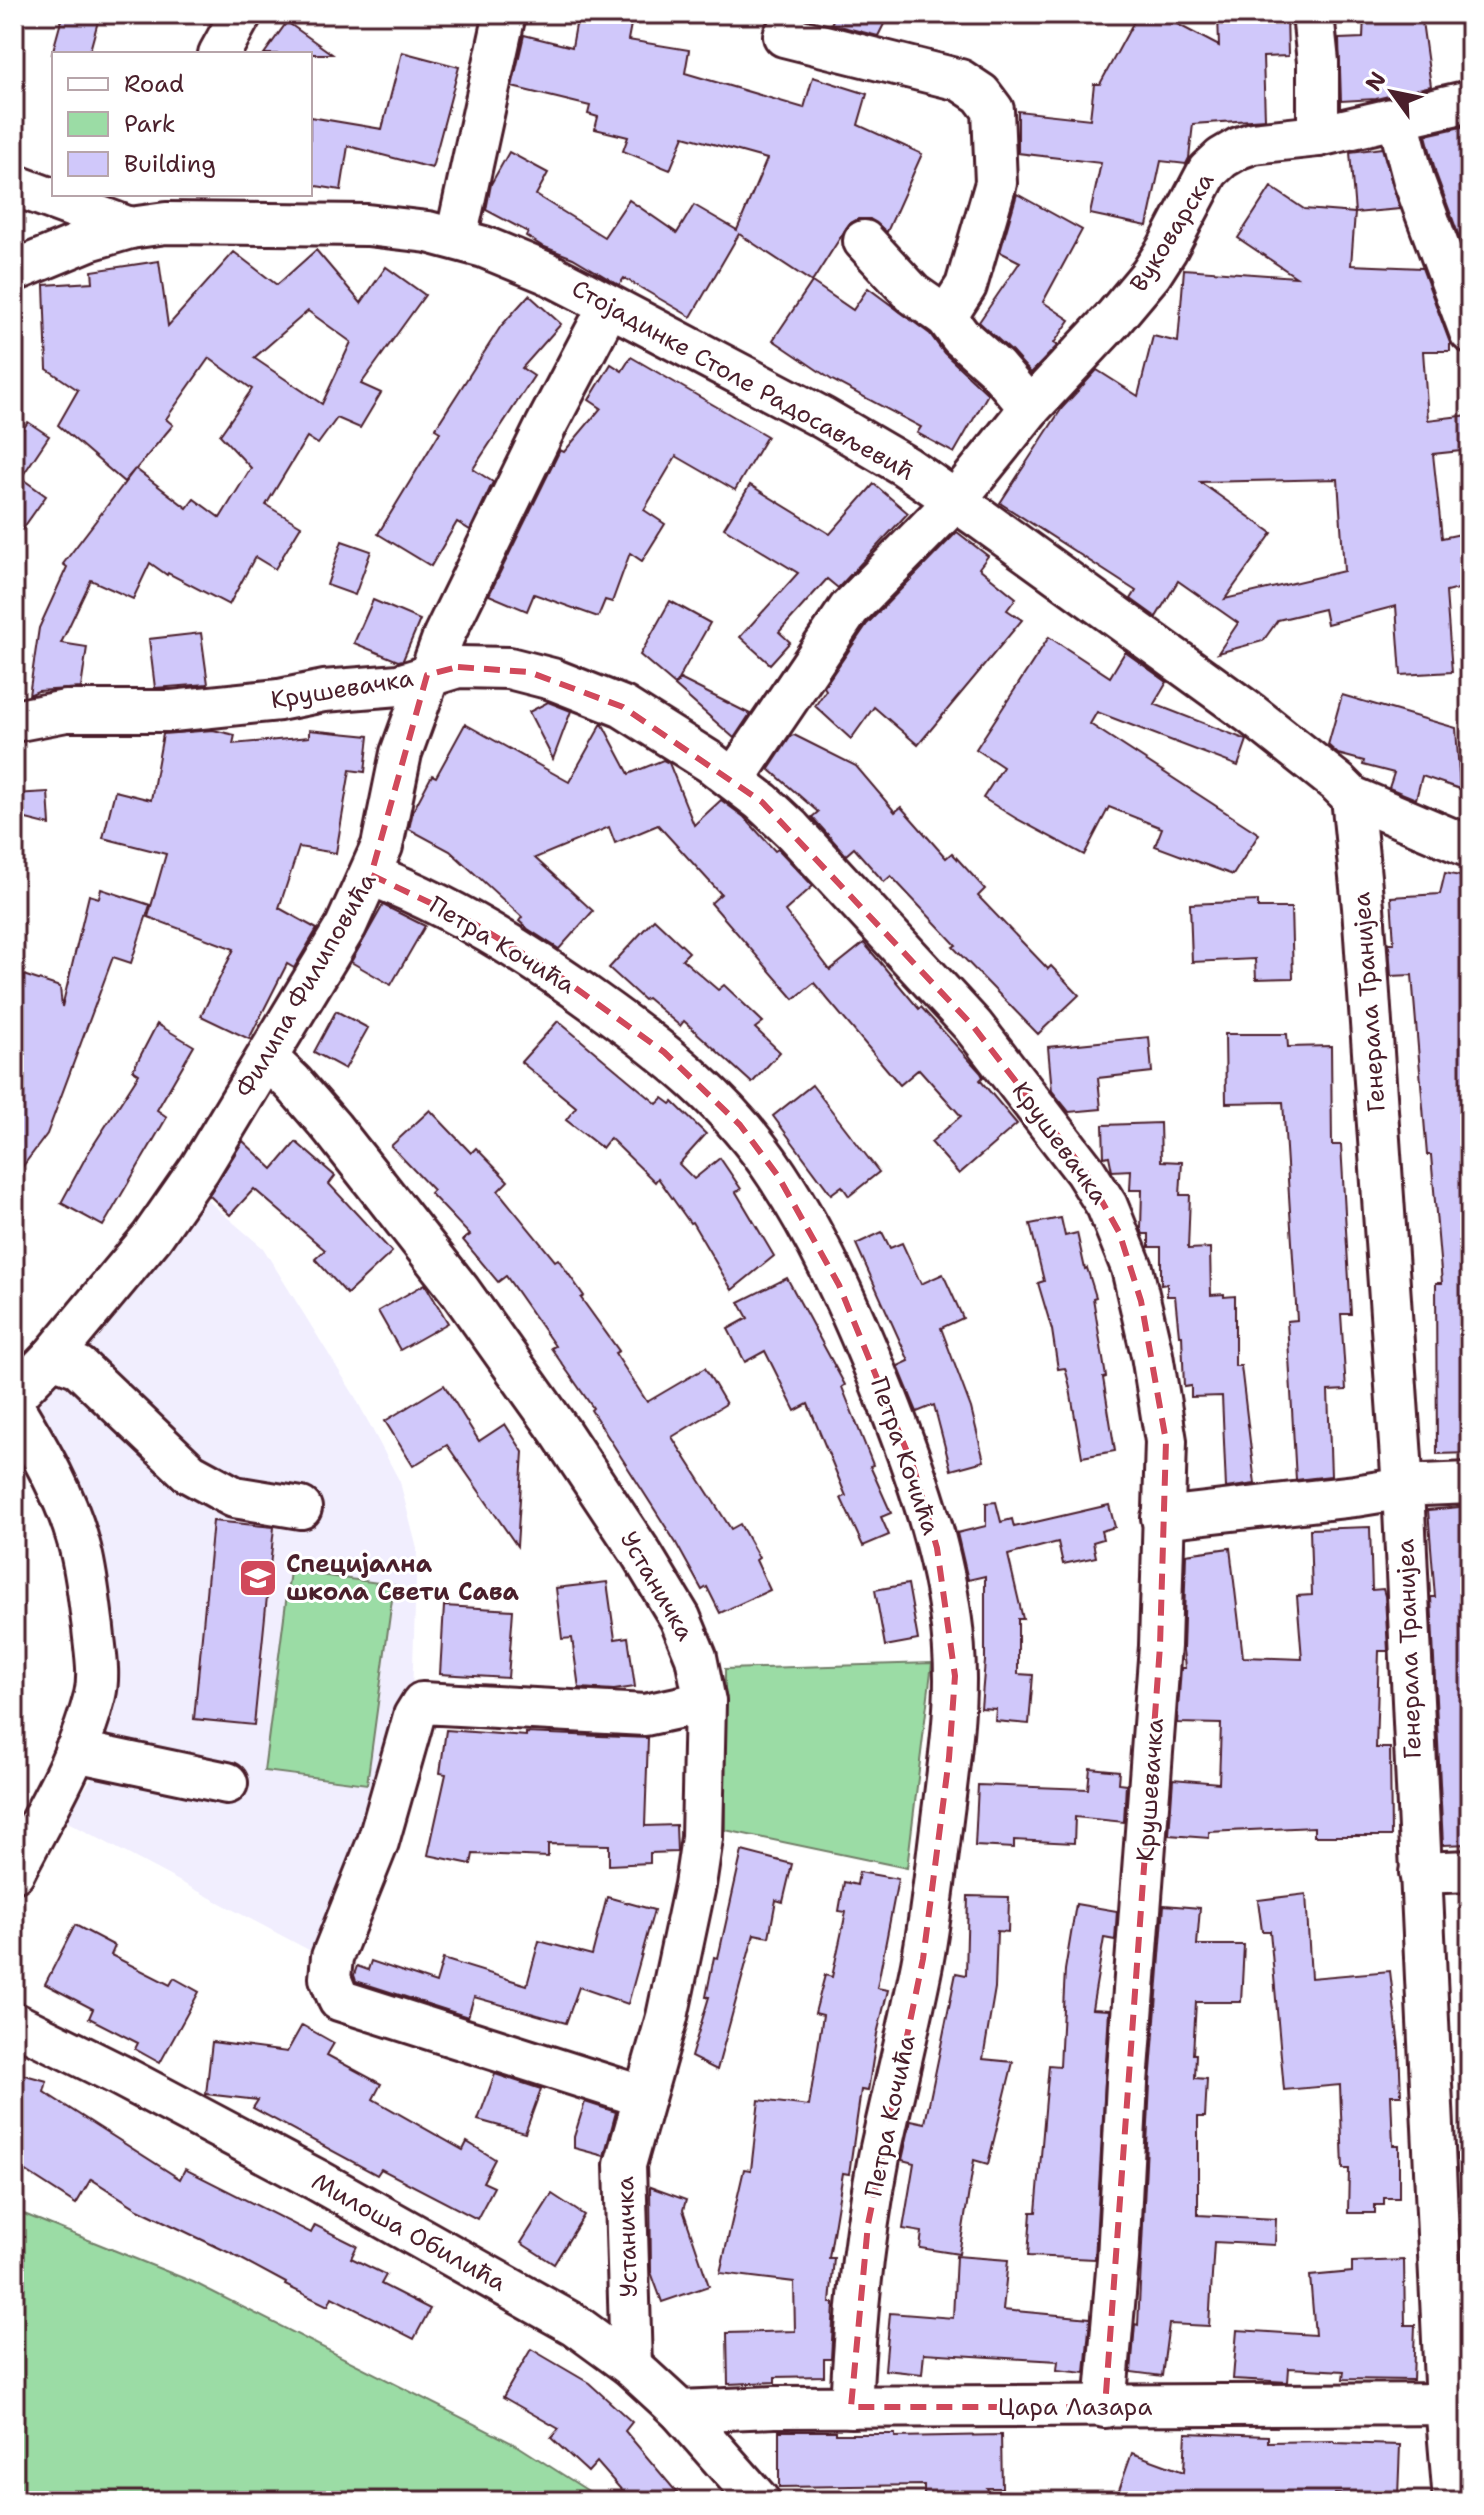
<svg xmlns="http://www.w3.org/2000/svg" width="1484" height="2515" viewBox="0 0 1484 2515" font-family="'Shantell Sans',sans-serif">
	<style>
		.built { fill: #f1eefe }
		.green { fill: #9bdca5; stroke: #727e68; stroke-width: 2 }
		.building { fill: #d0c8fa; stroke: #4a1f2b; stroke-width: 2; fill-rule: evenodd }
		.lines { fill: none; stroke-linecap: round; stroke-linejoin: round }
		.minor-casing { stroke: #4a1f2b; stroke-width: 46 }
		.minor { stroke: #fff; stroke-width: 40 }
		.marked { fill: none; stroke: #d1495b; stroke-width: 6; stroke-dasharray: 16 10; stroke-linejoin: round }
		.labels { text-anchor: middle; stroke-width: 6; stroke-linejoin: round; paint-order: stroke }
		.street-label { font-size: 24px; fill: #4a1f2b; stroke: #fff }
		.poi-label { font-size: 24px; font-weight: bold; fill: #4a1f2b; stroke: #fff; text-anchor: start }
	</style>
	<rect width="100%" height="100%" fill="#fff"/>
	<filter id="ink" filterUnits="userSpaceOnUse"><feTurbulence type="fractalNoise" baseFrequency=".0125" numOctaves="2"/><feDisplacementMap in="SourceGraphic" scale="16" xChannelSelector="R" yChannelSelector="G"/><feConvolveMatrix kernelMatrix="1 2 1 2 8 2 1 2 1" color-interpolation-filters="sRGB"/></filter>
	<g filter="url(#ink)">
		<polygon class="built" points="199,1193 263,1248 354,1395 400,1482 417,1549 412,1694 322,1957 64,1820 100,1766 102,1757 108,1728 106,1607 81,1504 39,1407 38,1397"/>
		<g class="green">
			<polygon points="290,1571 394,1585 367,1784 264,1771"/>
			<polygon points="932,1663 907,1868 725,1830 725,1669"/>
			<polygon points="14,2210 193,2282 518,2446 604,2501 14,2501"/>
		</g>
		<g class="building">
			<polygon points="63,14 100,14 89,54 52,54"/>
			<polygon points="578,14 633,14 628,40 689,50 685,73 804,108 813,77 867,94 858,125 922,154 887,232 870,219 858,219 849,224 812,282 739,234 691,317 624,278 619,285 573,258 542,246 526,236 528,232 486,210 491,184 509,152 548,173 536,195 604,237 629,200 677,233 694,205 737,230 767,159 684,136 670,170 623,151 628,137 595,129 598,117 588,114 590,106 512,87 524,35 572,47"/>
			<polygon points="836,14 889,14 878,36 831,24"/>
			<polygon points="1138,14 1158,14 1219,46 1218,14 1287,14 1288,56 1263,57 1265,119 1193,124 1189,158 1186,164 1161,161 1147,226 1090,214 1101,163 1018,153 1018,111 1090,119 1094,84 1100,84"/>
			<polygon points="1364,14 1421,14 1431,86 1376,99 1341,101 1339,39 1363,38"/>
			<polygon points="287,22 332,54 264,54"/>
			<polygon points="402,52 459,67 432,168 348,146 341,190 310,185 310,117 382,129"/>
			<polygon points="1470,125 1470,266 1436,174 1426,135"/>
			<polygon points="1382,148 1400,209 1355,213 1350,152"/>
			<path d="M 1271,187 L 1304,209 L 1355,213 L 1351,265 L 1422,268 L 1450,343 L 1450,351 L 1423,351 L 1428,420 L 1470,415 L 1470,450 L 1433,454 L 1442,538 L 1470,532 L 1470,586 L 1446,592 L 1452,672 L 1401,675 L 1396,606 L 1327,624 L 1324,609 L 1278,620 L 1263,641 L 1218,653 L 1238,623 L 1178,581 L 1156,617 L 1131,599 L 1136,591 L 1000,503 L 1062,408 L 1097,370 L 1138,396 L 1153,336 L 1178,342 L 1184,269 L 1296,277 L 1238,238 ZM 1338,479 L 1344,571 L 1225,599 L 1272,533 L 1200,482 Z"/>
			<polygon points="1017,194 1082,230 1043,302 1070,320 1054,343 1058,345 1031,373 1011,351 979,322 1020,262 1000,252"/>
			<path d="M 316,250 L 361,303 L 386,267 L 425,295 L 361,384 L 381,393 L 360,428 L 337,418 L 318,444 L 307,437 L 266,505 L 301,526 L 275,569 L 255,557 L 229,605 L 168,573 L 167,575 L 150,563 L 133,599 L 91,580 L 61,643 L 87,647 L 81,688 L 38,691 L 29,695 L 39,628 L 67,567 L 63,564 L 135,469 L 124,482 L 58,425 L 78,390 L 47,369 L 44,285 L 93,282 L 92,271 L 159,261 L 168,326 L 234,252 L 277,285 ZM 308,311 L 351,342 L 322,404 L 254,358 ZM 209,358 L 252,389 L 220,435 L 251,468 L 220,518 L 194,499 L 187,508 L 136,469 L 173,425 L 166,419 Z"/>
			<polygon points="812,282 853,310 868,288 930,334 944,353 988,394 954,453 917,433 921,427 832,380 773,340"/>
			<polygon points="529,295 561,324 522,368 534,376 473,469 493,482 470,530 457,522 431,566 378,534 440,432 435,429 501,326"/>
			<polygon points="631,357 767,436 735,490 676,456 644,510 665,524 642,561 630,553 612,602 605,600 598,617 534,594 527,611 489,595 560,450 564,452 601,408 589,400 611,364 622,371"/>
			<polygon points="28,422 49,436 21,478 46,496 14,541 14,442"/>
			<polygon points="874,484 908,513 838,588 827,579 779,632 790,642 770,664 740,637 798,573 724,528 750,485 830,534"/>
			<polygon points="957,532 988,556 979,568 1016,598 1007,610 1022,620 918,745 874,707 851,739 815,706 826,690 824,687 867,624"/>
			<polygon points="342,541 371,551 355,595 327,585"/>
			<polygon points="373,600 420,620 403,660 398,661 354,643"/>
			<polygon points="670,601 710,623 675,685 640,655"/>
			<polygon points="201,633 208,684 155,688 149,639"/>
			<polygon points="1049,637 1110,677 1125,652 1167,682 1154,704 1247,740 1238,766 1097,712 1090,724 1259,834 1233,875 1155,846 1162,828 1109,807 1084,855 1017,819 983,798 1003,767 976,749"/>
			<polygon points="680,679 750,714 734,738 675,686"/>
			<polygon points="1342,695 1456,728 1460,789 1422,776 1416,799 1389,788 1394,773 1363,765 1364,761 1338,754 1328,745"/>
			<polygon points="548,702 571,711 553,759 529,712"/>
			<polygon points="602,723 629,774 663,760 669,763 694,825 721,800 744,817 775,851 778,849 813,886 785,911 830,970 864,943 919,1009 921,1007 981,1073 983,1077 980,1080 1017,1124 959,1174 931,1142 961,1116 919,1069 900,1085 814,983 794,999 711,903 721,894 658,825 615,843 609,827 535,858 593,911 559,949 528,929 519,921 522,917 450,851 409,829 413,811 432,775 436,777 465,724 569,782"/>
			<polygon points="213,730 235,735 233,744 309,737 309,730 369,736 365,772 350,770 336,853 299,847 279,908 317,929 294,968 287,964 249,1039 201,1016 234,949 148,917 166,854 103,838 115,791 151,800 163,734"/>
			<polygon points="794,735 856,766 895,812 901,807 946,858 952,853 985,889 978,896 1048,969 1051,966 1079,995 1038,1034 953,947 956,945 891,876 884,882 854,848 846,855 812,817 818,812 769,769 791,736"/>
			<polygon points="48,792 50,825 14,816 14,794"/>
			<polygon points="1445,873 1470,878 1470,951 1462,949 1470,1051 1470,1453 1437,1454 1436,1283 1442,1283 1431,1155 1427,1155 1412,975 1391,976 1389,943 1394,943 1391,897 1440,894"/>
			<polygon points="101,889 150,905 131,963 113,957 47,1134 14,1178 14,972 60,987 62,1007 89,895 99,898"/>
			<polygon points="1258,901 1258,908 1291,908 1293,978 1256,979 1255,959 1192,962 1190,904"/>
			<polygon points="383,905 425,926 391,985 351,962"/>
			<polygon points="654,919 689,952 682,959 718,990 724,985 763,1022 755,1028 780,1052 752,1083 684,1021 680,1026 647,998 644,1000 609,968"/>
			<polygon points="336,1011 368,1028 345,1069 314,1052"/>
			<polygon points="558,1021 657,1104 663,1098 671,1104 673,1102 706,1134 679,1164 694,1179 720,1158 741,1189 736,1192 774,1256 732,1290 692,1222 690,1223 658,1178 655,1182 610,1138 602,1148 566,1120 576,1107 521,1062"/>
			<polygon points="157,1024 194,1046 157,1110 167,1117 103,1226 61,1203 87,1155 139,1074 133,1070"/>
			<polygon points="1225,1034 1287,1034 1288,1047 1331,1046 1332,1145 1341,1145 1351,1314 1341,1314 1346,1390 1328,1391 1331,1476 1296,1480 1287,1321 1297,1320 1283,1102 1226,1103"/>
			<polygon points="1149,1037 1152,1072 1098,1078 1101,1109 1069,1112 1052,1091 1048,1047"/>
			<polygon points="812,1085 879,1172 849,1196 842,1186 831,1194 773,1116"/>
			<polygon points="430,1110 471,1153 476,1148 508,1181 498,1191 555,1261 558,1259 584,1296 581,1298 619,1351 615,1353 647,1402 705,1368 726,1404 672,1437 731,1529 740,1524 759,1558 756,1560 770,1590 720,1613 707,1587 702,1590 676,1543 591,1410 593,1408 551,1348 555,1346 506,1276 498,1282 463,1240 470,1235 430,1193 433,1190 391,1146"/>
			<polygon points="1160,1123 1161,1161 1182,1162 1180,1195 1190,1195 1188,1249 1210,1248 1211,1295 1224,1294 1224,1297 1235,1296 1235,1366 1241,1366 1255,1484 1226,1488 1222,1396 1191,1397 1191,1386 1184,1387 1182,1335 1179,1335 1175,1296 1167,1296 1167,1284 1161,1285 1161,1247 1149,1247 1149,1234 1143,1234 1141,1229 1142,1190 1130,1190 1131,1170 1112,1171 1109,1156 1104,1157 1103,1125"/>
			<polygon points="243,1141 273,1169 296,1142 335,1176 329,1184 392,1252 347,1294 315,1259 325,1250 254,1189 230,1215 209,1195"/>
			<polygon points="1061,1218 1065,1236 1077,1233 1085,1269 1087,1268 1096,1297 1093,1298 1106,1377 1103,1378 1115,1451 1082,1457 1069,1383 1065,1368 1058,1369 1052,1330 1038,1283 1044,1281 1030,1224"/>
			<polygon points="882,1232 890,1248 902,1243 921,1284 943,1274 963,1318 941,1328 971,1408 984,1461 951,1470 934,1405 917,1412 898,1366 909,1361 856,1244"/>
			<polygon points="787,1278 845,1385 842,1387 873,1465 870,1466 891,1513 881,1517 889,1535 863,1546 841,1498 846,1496 808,1404 795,1411 765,1351 745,1362 728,1329 748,1318 739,1302"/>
			<polygon points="425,1284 448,1323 400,1350 378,1311"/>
			<polygon points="444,1385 479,1441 505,1424 523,1452 517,1546 447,1445 413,1466 385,1421"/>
			<polygon points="996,1502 1001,1522 1012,1519 1014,1527 1109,1505 1115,1527 1101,1531 1103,1539 1093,1542 1096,1557 1063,1564 1058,1542 1008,1555 1023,1619 1018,1619 1018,1674 1033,1675 1029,1724 995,1721 996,1709 981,1708 985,1661 985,1576 968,1580 957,1533 986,1526 986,1503"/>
			<polygon points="1470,1506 1470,1844 1443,1845 1431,1597 1435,1597 1428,1510"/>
			<polygon points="213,1521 274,1527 254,1725 194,1719"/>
			<polygon points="1370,1527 1372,1590 1383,1589 1385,1596 1388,1651 1379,1651 1376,1748 1390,1748 1391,1836 1314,1836 1314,1827 1209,1832 1209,1838 1169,1835 1173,1779 1219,1783 1221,1724 1177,1723 1181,1668 1185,1668 1183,1650 1186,1554 1230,1548 1243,1657 1302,1659 1297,1596 1312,1595 1310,1529"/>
			<polygon points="607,1582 615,1639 628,1637 635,1687 614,1690 579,1688 572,1638 562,1639 556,1588"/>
			<polygon points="908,1584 918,1640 885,1646 875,1590"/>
			<polygon points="444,1606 513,1610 508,1678 440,1674"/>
			<polygon points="446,1730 526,1736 526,1733 648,1738 645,1826 676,1825 677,1852 650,1853 650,1863 609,1865 609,1845 548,1844 548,1857 473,1854 471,1864 428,1855 446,1774 440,1773"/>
			<polygon points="1090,1768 1119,1771 1118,1783 1126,1784 1124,1822 1075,1817 1074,1843 1014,1840 1014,1848 975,1846 978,1785 1088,1789"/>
			<polygon points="742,1851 792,1864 783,1902 776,1900 769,1937 754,1934 717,2070 691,2057 709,1997 706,1997 714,1957 718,1958"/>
			<polygon points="859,1872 898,1879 877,1988 888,1990 877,2034 868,2091 861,2090 849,2174 843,2173 829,2258 834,2258 830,2303 834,2303 831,2359 824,2359 824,2376 775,2377 775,2382 728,2384 727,2333 795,2331 794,2282 720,2273 744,2169 751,2170 759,2100 809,2106 823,2015 815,2013 825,1975 832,1977 846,1912 839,1911 844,1882 857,1885"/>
			<polygon points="1306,1894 1311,1978 1390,1971 1399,2047 1401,2095 1391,2095 1393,2145 1399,2145 1399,2198 1384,2198 1384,2205 1375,2205 1375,2213 1348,2213 1349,2169 1343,2169 1340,2085 1284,2090 1270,1931 1262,1931 1258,1900"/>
			<polygon points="968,1896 1009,1897 1008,1932 997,1931 995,1988 983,2059 1013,2062 988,2164 974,2160 959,2254 920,2248 922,2232 903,2229 914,2163 902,2160 911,2120 925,2123 956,1973 966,1975"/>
			<polygon points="607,1897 654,1910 628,2004 579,1987 566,2023 474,1997 468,2017 356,1981 354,1975 357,1966 368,1970 371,1961 436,1983 443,1959 527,1985 539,1941 592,1955"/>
			<polygon points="1076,1904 1117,1911 1115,1940 1104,1938 1092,2009 1109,2010 1095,2259 1028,2256 1031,2212 1036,2212 1049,2065 1060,2066 1065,1970"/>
			<polygon points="1164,1905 1200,1908 1197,1945 1244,1945 1241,2002 1196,2002 1193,2054 1196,2054 1195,2078 1207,2079 1205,2117 1198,2117 1198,2215 1276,2219 1275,2245 1214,2242 1209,2326 1169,2324 1162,2376 1131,2372 1135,2324 1138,2325 1150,2084"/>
			<polygon points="75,1925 115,1946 111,1955 170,1985 174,1978 199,1992 160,2063 135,2049 138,2043 89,2018 93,2009 45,1984"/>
			<polygon points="302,2025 334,2043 327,2055 381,2084 373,2099 463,2150 467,2142 495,2159 483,2182 494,2187 477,2219 381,2169 377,2175 253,2108 258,2100 206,2094 212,2042 287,2052"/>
			<polygon points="14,2072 47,2081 44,2092 180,2179 185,2169 311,2233 315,2225 357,2246 351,2258 386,2275 381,2284 430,2309 414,2339 332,2297 328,2306 285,2285 286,2283 234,2255 138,2209 91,2179 76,2204 14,2164"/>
			<polygon points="495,2074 541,2089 525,2133 478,2120"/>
			<polygon points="585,2102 616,2112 604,2156 574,2148 574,2137"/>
			<polygon points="650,2187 686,2200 683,2210 709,2286 662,2302 651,2272"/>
			<polygon points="552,2194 584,2215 554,2264 521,2243"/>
			<polygon points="956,2256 1008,2260 1003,2310 1090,2318 1085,2373 1057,2370 1058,2361 924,2353 922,2374 885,2370 890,2313 953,2318"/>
			<polygon points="1404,2260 1405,2325 1415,2325 1413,2380 1343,2379 1344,2371 1289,2368 1288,2382 1233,2379 1237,2330 1315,2335 1310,2276 1352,2272 1352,2262"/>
			<polygon points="531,2349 589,2383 632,2422 625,2431 684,2501 631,2501 597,2462 588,2472 551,2438 559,2429 503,2397"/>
			<polygon points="779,2431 836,2431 836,2434 895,2434 895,2437 1001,2435 1002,2488 987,2488 992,2501 924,2501 924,2485 779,2487"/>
			<polygon points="1186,2433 1268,2436 1268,2442 1334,2441 1335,2443 1400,2445 1398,2496 1335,2494 1335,2498 1292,2499 1292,2496 1250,2495 1256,2497 1256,2501 1115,2501 1132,2453 1184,2472"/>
		</g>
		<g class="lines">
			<defs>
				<g id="minor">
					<polyline points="1313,14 1318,62 1318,136"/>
					<polyline points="784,36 960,80 981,94 993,110 996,183 966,286 946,317 960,336 996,368 1030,408"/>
					<polyline points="219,54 241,14"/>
					<polyline points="1398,119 1414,181 1470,332"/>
					<polyline points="14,185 130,228"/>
					<polyline points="456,238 505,14"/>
					<polyline points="864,241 913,294 946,317"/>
					<polyline points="14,271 89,240 130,228 166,223 367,225 428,232 484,247 547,273 580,290 823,418 905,466 980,518 1251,714 1338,783 1352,797 1470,847"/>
					<polyline points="14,721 66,711 172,711 279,700 324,691 399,685 458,667 509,668 552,679 623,707 710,762 762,802 791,829 973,1026 1085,1171 1107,1206 1132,1268 1152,1355 1166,1441 1160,1646 1127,2083 1118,2259 1105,2407"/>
					<polyline points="734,779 849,609 956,500 1030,408 1114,318 1151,274 1167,249 1208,171 1222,158 1239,148 1253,143 1318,136 1470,101"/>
					<polyline points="1352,797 1363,907 1403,1488 1446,2404 1454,2501"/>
					<path d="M 371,875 C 452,906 526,952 596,1003 C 666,1053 730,1103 777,1175 C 825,1248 859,1328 891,1409 C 924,1494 955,1586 955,1679 C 955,1720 949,1762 944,1804 C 937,1857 932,1911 922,1964 C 909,2029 893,2093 879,2157 C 863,2239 855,2323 851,2407"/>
					<polyline points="267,1058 293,1083 332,1128 460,1291 559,1430 642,1555 680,1618 696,1657 705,1702 702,1838 695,1885 667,2017 625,2165 631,2366"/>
					<polyline points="52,1357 79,1367 190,1473 234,1497 301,1508"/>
					<polyline points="14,1396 52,1357 152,1237 200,1168 346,926 382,846 401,753 444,635 546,426 609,306"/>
					<path d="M 14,1408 C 40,1451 66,1496 79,1544 C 87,1572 89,1600 93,1628 C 95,1650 100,1674 95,1695 C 80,1757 43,1815 14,1872"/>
					<polyline points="1162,1518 1355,1496 1423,1485 1470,1483"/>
					<polyline points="75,1751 227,1783"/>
					<polyline points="1420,1873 1470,1871"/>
					<polyline points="14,2023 119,2075 317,2180 575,2325 631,2366 680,2411 759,2501"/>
					<polyline points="644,2097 339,2000 330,1978 332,1957 378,1842 414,1716 422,1703 645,1715 705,1702"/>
					<polyline points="680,2411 775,2407 1470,2404"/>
				</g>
			</defs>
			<use href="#minor" class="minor-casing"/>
			<use href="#minor" class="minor"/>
		</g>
	</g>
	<path class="marked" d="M 458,667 L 529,672 L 623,707 L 762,802 L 973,1026 L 1085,1171 L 1119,1232 L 1141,1301 L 1166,1441 L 1160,1646 L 1105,2407 L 851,2407 L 868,2224 L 923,1959 L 949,1758 L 955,1676 L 937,1548 L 914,1469 L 839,1285 L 778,1176 L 740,1125 L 664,1052 L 559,976 L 475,924 L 371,875 L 427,675 Z"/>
	<defs>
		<symbol id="school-square" viewBox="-11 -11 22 22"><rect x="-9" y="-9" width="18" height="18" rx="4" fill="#d1495b" stroke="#fff"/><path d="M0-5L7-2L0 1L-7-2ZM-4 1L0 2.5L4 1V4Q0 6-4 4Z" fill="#fff"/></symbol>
	</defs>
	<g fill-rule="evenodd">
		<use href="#school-square" x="236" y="1556" width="44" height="44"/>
	</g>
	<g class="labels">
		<g class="street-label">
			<text transform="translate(1172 232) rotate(-58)" y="8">Вуковарска</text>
			<text transform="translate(743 380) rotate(29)" y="8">Стојадинке Столе Радосављевић</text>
			<text transform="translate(342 689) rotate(-9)" y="8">Крушевачка</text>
			<text transform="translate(502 945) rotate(31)" y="8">Петра Кочића</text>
			<text transform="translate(306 985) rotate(-60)" y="8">Филипа Филиповића</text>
			<text transform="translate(1369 1002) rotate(-94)" y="8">Генерала Транијеа</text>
			<text transform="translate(1060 1143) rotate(54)" y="8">Крушевачка</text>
			<text transform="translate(905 1456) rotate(71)" y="8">Петра Кочића</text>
			<text transform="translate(657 1586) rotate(60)" y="8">Устаничка</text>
			<text transform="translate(1409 1649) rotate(-92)" y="8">Генерала Транијеа</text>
			<text transform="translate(1150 1790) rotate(-86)" y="8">Крушевачка</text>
			<text transform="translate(890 2116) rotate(-78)" y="8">Петра Кочића</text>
			<text transform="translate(409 2232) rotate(29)" y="8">Милоша Обилића</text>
			<text transform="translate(627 2237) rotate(-92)" y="8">Устаничка</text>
			<text x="1075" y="2415">Цара Лазара</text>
		</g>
		<g class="poi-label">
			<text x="286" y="1572">Специјална<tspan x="286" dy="28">школа Свети Сава</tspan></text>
		</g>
	</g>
	<rect width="1484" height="2515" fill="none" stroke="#fff" stroke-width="48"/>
	<rect x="24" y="24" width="1436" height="2467" fill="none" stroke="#4a1f2b" stroke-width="3" filter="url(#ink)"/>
	<rect x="52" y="52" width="260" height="144" fill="#ffffff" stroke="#b7a5aa" stroke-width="2"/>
	<rect x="68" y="78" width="40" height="12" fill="#ffffff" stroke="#b7a5aa" stroke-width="2"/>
	<text x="124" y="92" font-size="24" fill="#4a1f2b">Road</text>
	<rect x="68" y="112" width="40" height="24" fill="#9bdca5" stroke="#b7a5aa" stroke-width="2"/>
	<text x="124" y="132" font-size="24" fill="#4a1f2b">Park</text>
	<rect x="68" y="152" width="40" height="24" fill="#d0c8fa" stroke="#b7a5aa" stroke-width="2"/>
	<text x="124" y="172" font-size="24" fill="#4a1f2b">Building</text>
	<g transform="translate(1392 92) rotate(303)" stroke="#ffffff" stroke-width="6" paint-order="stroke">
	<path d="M0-6L14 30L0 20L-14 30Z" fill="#4a1f2b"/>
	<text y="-12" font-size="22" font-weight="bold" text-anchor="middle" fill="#4a1f2b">N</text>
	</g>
</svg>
